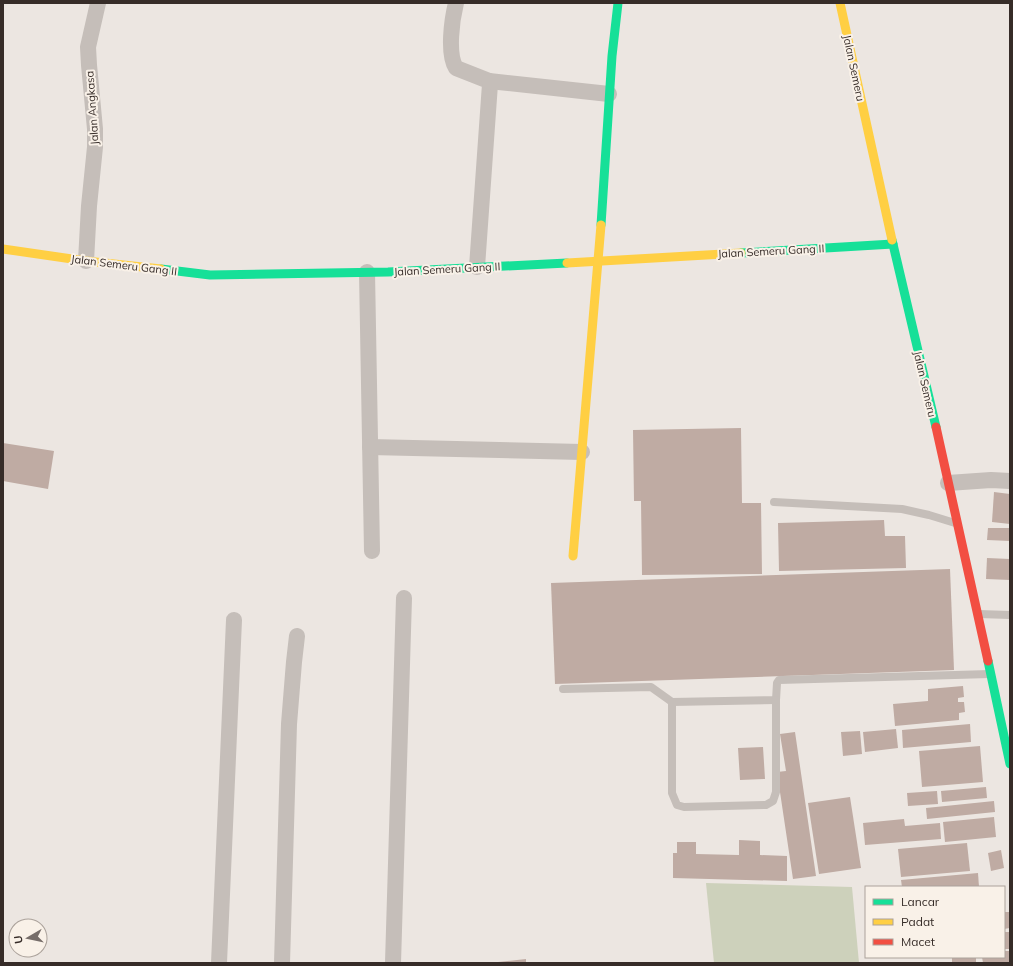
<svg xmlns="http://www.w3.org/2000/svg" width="1013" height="966" viewBox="0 0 1013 966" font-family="Mulish,sans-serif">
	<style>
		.green { fill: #cdd1bb }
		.building { fill: #bfaba3 }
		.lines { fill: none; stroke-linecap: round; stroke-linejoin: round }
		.lane { stroke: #c5beb9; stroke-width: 8 }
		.street { stroke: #c5beb9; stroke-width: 16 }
		.fast { stroke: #16e098; stroke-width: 9 }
		.slow { stroke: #ffcf43; stroke-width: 9 }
		.jam { stroke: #f24e42; stroke-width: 9 }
		.labels { text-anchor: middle; stroke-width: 4; stroke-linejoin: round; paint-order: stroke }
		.street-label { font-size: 11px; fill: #362c28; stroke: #f9f1e8 }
	</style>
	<rect width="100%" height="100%" fill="#ece6e1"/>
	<polygon class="green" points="706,883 852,887 859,963 714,963"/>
	<g class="building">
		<polygon points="741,428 742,503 761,503 762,574 642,575 641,501 634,501 633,430"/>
		<polygon points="3,443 54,451 48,489 3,481"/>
		<polygon points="994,492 1010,494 1010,524 992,522"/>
		<polygon points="884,520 885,536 905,536 906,568 779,571 778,523"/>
		<polygon points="988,528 1010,528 1010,541 987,540"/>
		<polygon points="987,558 1010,559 1010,580 986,579"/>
		<polygon points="950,569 954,670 555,684 551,583"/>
		<polygon points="963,686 964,697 958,698 958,702 964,702 965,712 959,713 959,720 895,726 893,704 928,701 928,689"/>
		<polygon points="970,724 971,742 903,748 902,730"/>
		<polygon points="896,729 898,748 865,752 863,732"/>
		<polygon points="860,731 862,754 843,756 841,732"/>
		<polygon points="795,732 816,876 793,879 777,772 786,771 780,734"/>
		<polygon points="980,746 983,782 922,787 919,751"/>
		<polygon points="763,747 765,779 740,780 738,748"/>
		<polygon points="986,787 987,798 942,802 941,791"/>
		<polygon points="937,791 938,804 908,806 907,793"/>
		<polygon points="850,797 861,868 819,874 808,803"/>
		<polygon points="994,801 995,812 927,819 926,808"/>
		<polygon points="994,817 996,837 945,842 943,822"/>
		<polygon points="904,819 905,826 940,823 941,839 865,845 863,823"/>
		<polygon points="739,840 760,841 760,855 787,856 787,881 673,878 673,853 677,853 677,842 696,842 696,854 739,855"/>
		<polygon points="967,843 970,871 901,877 898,849"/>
		<polygon points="1001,850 1004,868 991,871 988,853"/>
		<polygon points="978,873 979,887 902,887 901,880"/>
		<polygon points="1004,912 1010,912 1010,928 1004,929"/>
		<polygon points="1004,932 1009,932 1010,949 1004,949"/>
		<polygon points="1004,951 1010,951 1010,963 983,963 982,957 1004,957"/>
		<rect x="952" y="957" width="24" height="6"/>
		<polygon points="526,959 526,963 498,963 498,962"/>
	</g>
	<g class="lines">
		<g class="lane">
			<polyline points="774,502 902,509 929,515 955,523"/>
			<polyline points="978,614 1010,615"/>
			<polyline points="563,689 651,687 672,702 776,700 777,683 779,680 990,674"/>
			<polyline points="672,702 672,793 677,805 684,807 766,805 773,801 776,792 776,700"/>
		</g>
		<g class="street">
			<path d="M 456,3 C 452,19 447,54 456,68 L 489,81 L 490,84 L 477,267"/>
			<polyline points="489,81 609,94"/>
			<polyline points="86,261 89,206 95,147 95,129 89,65 88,47 98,3"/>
			<polyline points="367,272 372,551"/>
			<polyline points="370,447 582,452"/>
			<polyline points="948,483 991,480 1010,481"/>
			<polyline points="219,963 234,620"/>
			<polyline points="282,963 289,724 294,662 297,636"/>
			<polyline points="393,963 404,598"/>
		</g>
		<g class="fast">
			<polyline points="601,225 612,56 618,3"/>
			<polyline points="892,240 936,427"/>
			<polyline points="741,253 893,244"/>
			<polyline points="161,269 210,275 388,272 567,263"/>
			<polyline points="988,661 1010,764"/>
		</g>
		<g class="slow">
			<polyline points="840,3 892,240"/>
			<polyline points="3,249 86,261 161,269"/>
			<polyline points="567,263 741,253"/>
			<polyline points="573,556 601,225"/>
		</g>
		<polyline class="jam" points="936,427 988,661"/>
	</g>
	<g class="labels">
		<g class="street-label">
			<text transform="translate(854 68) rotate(78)" y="4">Jalan Semeru</text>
			<text transform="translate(92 108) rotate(-94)" y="4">Jalan Angkasa</text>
			<text transform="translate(771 251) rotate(-3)" y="4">Jalan Semeru Gang II</text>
			<text transform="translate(124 265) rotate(7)" y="4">Jalan Semeru Gang II</text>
			<text transform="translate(447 269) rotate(-3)" y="4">Jalan Semeru Gang II</text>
			<text transform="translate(925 384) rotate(77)" y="4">Jalan Semeru</text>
		</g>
	</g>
	<rect width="1013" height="966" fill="none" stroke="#362c28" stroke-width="8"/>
	<rect x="865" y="886" width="140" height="72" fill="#f9f1e8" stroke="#aba29b"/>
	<rect x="873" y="899" width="20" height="6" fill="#16e098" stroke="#aba29b"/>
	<text x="901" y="906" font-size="12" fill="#362c28">Lancar</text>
	<rect x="873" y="919" width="20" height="6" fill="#ffcf43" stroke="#aba29b"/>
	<text x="901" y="926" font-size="12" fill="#362c28">Padat</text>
	<rect x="873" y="939" width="20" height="6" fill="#f24e42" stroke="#aba29b"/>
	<text x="901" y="946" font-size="12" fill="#362c28">Macet</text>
	<g transform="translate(28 938) rotate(261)"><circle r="19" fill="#f9f1e8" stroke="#aba29b"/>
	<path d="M0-3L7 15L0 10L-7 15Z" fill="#766d69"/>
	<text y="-6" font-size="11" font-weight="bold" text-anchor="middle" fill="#362c28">U</text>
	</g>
</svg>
